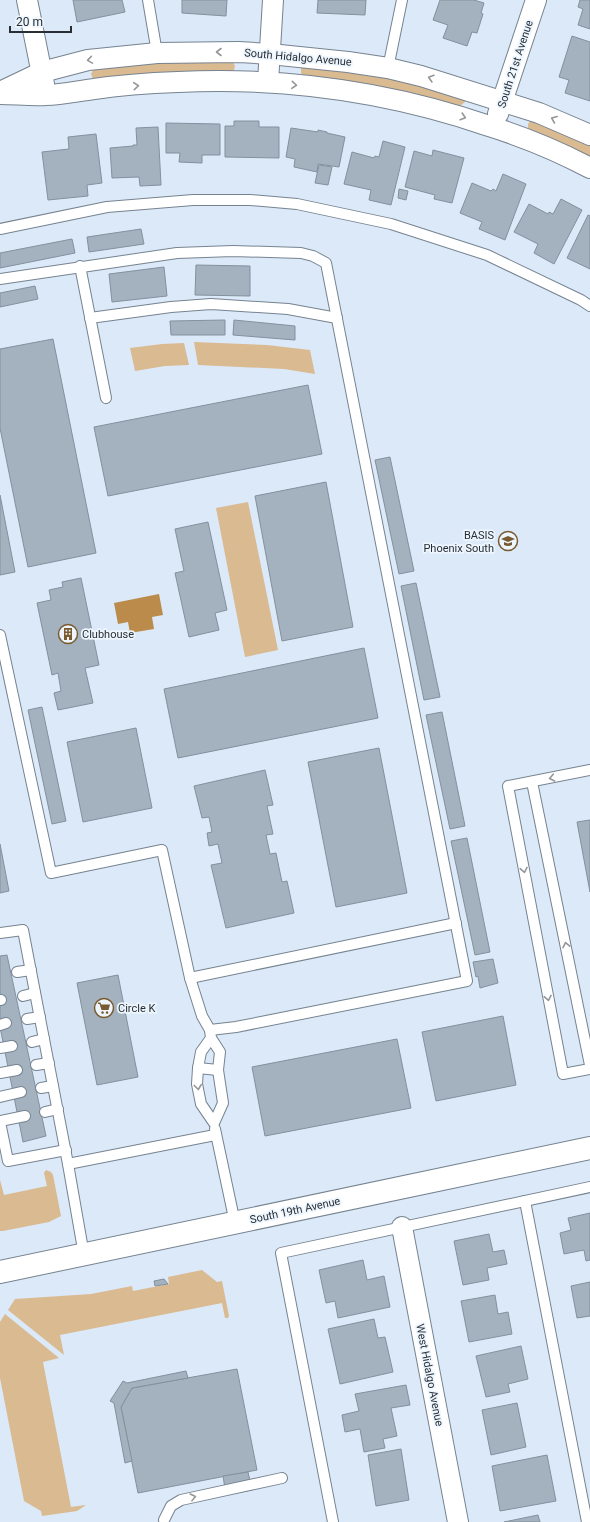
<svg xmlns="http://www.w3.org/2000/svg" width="590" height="1522" viewBox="0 0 590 1522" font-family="Roboto,sans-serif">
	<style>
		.green { fill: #daba91 }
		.water { fill: #ba8b4b }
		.building { fill: #a4b2c0; stroke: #83909d }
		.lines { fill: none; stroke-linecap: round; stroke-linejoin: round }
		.lane-casing { stroke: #768390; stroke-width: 12 }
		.street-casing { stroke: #768390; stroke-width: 22 }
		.primary-casing { stroke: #768390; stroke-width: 24 }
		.lane { stroke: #fff; stroke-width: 10 }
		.street { stroke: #fff; stroke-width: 20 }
		.primary { stroke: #fff; stroke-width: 22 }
		.oneway { stroke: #949699 }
		.labels { text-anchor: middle; stroke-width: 3.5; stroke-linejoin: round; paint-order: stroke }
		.street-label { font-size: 11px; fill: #282e33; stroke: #edf6ff }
		.poi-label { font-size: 11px; fill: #282e33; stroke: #edf6ff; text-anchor: start }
	</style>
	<rect width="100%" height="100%" fill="#dbe9f8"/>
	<g class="green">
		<polygon points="176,61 233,62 235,66 234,70 231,72 96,80 93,79 91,74 94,68"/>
		<polygon points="304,66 390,77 465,99 465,102 460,106 304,76 301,73 301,68"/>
		<polygon points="531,120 590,144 590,157 531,131 528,128 528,124"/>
		<polygon points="194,342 267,345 310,350 315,374 284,369 198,365"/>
		<polygon points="184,343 189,365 165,366 135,371 130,348 162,344"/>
		<polygon points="248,502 278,650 245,657 216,508"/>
		<polygon points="46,1170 51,1172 53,1175 61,1216 49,1222 3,1231 0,1231 0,1180 4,1195 47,1186 44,1173"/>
		<polygon points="202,1270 217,1282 222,1281 229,1316 228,1318 225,1318 222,1303 60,1335 64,1355 8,1310 15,1299 91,1294 132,1286 133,1291 169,1284 168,1277"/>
		<polygon points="5,1314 59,1358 43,1362 71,1507 86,1505 77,1511 42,1516 41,1511 24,1501 0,1378 0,1322"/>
	</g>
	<polygon class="water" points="159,594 163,615 152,617 154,629 130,633 128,622 118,624 114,603"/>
	<g class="building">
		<polygon points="73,0 122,0 125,12 77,22"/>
		<polygon points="182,0 227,0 226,16 182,13"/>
		<polygon points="318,0 366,0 365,15 317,13"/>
		<polygon points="440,0 474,0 484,3 481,13 483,14 477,33 472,32 467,46 443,38 448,25 433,20"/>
		<polygon points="580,0 590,0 590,29 578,25 583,9 578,7"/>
		<polygon points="572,36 590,42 590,101 565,93 569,80 559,77"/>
		<polygon points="234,121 259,121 259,127 279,127 279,158 225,157 225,126 234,126"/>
		<polygon points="166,123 220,124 220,155 202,155 202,163 179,162 180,153 166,153"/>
		<polygon points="158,127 161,185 140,186 139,177 112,178 110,148 133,146 133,145 137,145 136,128"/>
		<polygon points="291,128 318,132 318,130 327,132 327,133 345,137 339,167 318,164 317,172 294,167 295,159 286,157"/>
		<polygon points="96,134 102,183 87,185 88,196 48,200 42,152 69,149 68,137"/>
		<polygon points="383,141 405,147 391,205 369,200 371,190 344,184 352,152 374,158 375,156 379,157"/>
		<polygon points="433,150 464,158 452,203 434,199 435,195 405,187 414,151 432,156"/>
		<polygon points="319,165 332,167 328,185 315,183"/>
		<polygon points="503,174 526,184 505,240 479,229 482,222 460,213 472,183 491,191 493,189 496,191"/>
		<polygon points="399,189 408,191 406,200 398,198"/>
		<polygon points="561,199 582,210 554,264 534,253 538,244 514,232 529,204 548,214 549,212 553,214"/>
		<polygon points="588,215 590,216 590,269 567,258"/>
		<polygon points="141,229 144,244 89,252 87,237"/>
		<polygon points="72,239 75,253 0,268 0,253"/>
		<polygon points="196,265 250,266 250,296 195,295"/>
		<polygon points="164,267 167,296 112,302 109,274"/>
		<polygon points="35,286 38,299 0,307 0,293"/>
		<polygon points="225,320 225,335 171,335 170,321"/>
		<polygon points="234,320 295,326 295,340 233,335"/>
		<polygon points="53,339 96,553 28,567 0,428 0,349"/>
		<polygon points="308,385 322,454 108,496 94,427"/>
		<polygon points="390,457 414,571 399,574 375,460"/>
		<polygon points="326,482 353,627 282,641 255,496"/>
		<polygon points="0,495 15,572 0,575"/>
		<polygon points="208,522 227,610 215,613 219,630 189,637 175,573 184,571 175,529"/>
		<polygon points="81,578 99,665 85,668 93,703 58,710 54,693 61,691 58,673 52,675 37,603 51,600 49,590 63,587 62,582"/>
		<polygon points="416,583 440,697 424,700 401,586"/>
		<polygon points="364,648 378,718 178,758 164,689"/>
		<polygon points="42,707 66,821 52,824 28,710"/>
		<polygon points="442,712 465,826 450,829 426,715"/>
		<polygon points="136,728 152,808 83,822 67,742"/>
		<polygon points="379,748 407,893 336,907 308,762"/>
		<polygon points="265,770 273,805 267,806 273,834 266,835 270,854 276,853 282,882 287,881 294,913 226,928 211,865 222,863 218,844 209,846 207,833 212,832 209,817 202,818 194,786"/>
		<polygon points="590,820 590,892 577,822"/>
		<polygon points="467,838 490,952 475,955 451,841"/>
		<polygon points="0,844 9,891 0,893"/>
		<polygon points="7,955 46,1136 23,1142 0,1027 0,956"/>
		<polygon points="493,959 498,983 480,988 478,976 476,977 473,962"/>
		<polygon points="118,975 138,1077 97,1085 77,983"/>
		<polygon points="503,1016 516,1085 436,1101 422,1032"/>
		<polygon points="397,1039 411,1108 265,1136 252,1067"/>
		<polygon points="590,1213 590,1260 586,1261 584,1250 564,1254 560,1233 571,1230 568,1218"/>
		<polygon points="489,1234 493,1252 504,1250 507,1264 487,1268 489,1280 463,1285 454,1241"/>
		<polygon points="363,1260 367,1280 384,1276 390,1307 338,1318 335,1301 326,1303 319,1270"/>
		<polygon points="164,1279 168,1284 155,1286 154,1281"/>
		<polygon points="590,1282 590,1316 577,1318 571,1286"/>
		<polygon points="495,1295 498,1314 508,1312 512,1334 469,1342 461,1301"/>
		<polygon points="374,1319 378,1338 385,1337 393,1372 340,1384 328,1329"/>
		<polygon points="521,1346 528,1379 508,1384 510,1392 486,1397 476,1356"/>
		<polygon points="237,1369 257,1470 138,1493 121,1407 132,1388"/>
		<polygon points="186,1371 188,1378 132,1388 121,1407 132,1461 125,1463 114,1403 110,1401 123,1381 127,1383"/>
		<polygon points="406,1385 410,1405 391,1408 397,1436 383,1439 385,1448 364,1452 360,1429 345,1432 342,1415 359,1411 355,1394"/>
		<polygon points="517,1403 526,1447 491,1455 482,1410"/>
		<polygon points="401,1449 409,1500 376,1506 368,1455"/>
		<polygon points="547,1455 556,1501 500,1511 492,1466"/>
		<polygon points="248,1472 252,1490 226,1495 223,1476"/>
		<polygon points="538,1515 540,1522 504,1522"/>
	</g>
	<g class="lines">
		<defs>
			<g id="lane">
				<polyline points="148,0 157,53"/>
				<polyline points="388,68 402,0"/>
				<polyline points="0,229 107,207 193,200 250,200 297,204 391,224 487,255 581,300 590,306"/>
				<polyline points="80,266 106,398"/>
				<polyline points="0,279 177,253 233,251 301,253 313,256 326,263 467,981 236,1027 210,1030"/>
				<polyline points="90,318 171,307 211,304 288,309 337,318"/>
				<polyline points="0,635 51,873 162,850 190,978 202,1016 210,1030 211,1038 220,1052 218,1070 223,1103 214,1123 201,1104 197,1084 198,1068 201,1052 211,1038"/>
				<polyline points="590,770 508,786 563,1074 590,1069"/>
				<polyline points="532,782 590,1065"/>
				<polyline points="0,933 23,930 68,1164 84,1255"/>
				<polyline points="17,972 31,970"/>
				<polyline points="190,978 456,923"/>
				<polyline points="23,996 35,993"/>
				<polyline points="0,1000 1,1000"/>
				<polyline points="27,1019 40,1017"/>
				<polyline points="0,1025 6,1023"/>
				<polyline points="32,1042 44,1039"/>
				<polyline points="0,1048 12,1046"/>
				<polyline points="36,1065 49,1063"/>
				<polyline points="198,1068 218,1070"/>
				<polyline points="0,1073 17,1070"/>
				<polyline points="41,1088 53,1086"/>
				<polyline points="0,1097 21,1092"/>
				<polyline points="45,1112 58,1109"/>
				<polyline points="0,1121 25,1116"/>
				<polyline points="0,1122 8,1161 66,1150"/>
				<polyline points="215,1129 235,1223"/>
				<polyline points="68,1164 215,1135"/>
				<polyline points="525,1201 587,1522"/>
				<polyline points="164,1520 171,1506 181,1500 282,1478"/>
				<polyline points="333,1522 281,1253 590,1187"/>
			</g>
			<g id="street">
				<polyline points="27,0 44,84"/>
				<polyline points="268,82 273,0"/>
				<polyline points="0,92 42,72 88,60 157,53 239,52 270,54 348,62 388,68 421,76 539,113 590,135"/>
				<path d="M 0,94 C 15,94 30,96 46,95 C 62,95 78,91 94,89 C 121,85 150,83 178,82 C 284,77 390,92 489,126 C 524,137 558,151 590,168"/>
				<polyline points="498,114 536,0"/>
				<polyline points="402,1227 458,1522"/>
			</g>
			<polyline id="primary" points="0,1272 590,1148"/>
		</defs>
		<use href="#lane" class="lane-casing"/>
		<use href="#street" class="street-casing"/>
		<use href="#primary" class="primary-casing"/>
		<use href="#lane" class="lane"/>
		<use href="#street" class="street"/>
		<use href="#primary" class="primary"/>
	</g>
	<defs><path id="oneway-chevron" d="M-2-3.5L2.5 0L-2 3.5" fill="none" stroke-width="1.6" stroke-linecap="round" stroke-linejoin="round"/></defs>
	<g class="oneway">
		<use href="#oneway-chevron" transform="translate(219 52) rotate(-180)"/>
		<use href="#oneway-chevron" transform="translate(90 60) rotate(171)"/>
		<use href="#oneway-chevron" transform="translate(431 78) rotate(-164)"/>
		<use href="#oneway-chevron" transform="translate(294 85) rotate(5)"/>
		<use href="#oneway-chevron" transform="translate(136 86) rotate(-5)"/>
		<use href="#oneway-chevron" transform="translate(463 117) rotate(17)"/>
		<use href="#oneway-chevron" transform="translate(554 119) rotate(-157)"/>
		<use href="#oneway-chevron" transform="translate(552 778) rotate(168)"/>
		<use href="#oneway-chevron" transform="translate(524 870) rotate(79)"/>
		<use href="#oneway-chevron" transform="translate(566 945) rotate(-102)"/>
		<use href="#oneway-chevron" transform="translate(548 998) rotate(79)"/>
		<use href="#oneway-chevron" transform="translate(198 1087) rotate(83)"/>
		<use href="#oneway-chevron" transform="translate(193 1497) rotate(-14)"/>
	</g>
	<defs>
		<symbol id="school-ring" viewBox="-11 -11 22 22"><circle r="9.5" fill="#edf6ff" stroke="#7a5a2f" stroke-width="1.5"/><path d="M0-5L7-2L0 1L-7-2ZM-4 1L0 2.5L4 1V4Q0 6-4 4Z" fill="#7a5a2f"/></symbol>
		<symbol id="building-ring" viewBox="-11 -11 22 22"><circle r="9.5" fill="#edf6ff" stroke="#7a5a2f" stroke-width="1.5"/><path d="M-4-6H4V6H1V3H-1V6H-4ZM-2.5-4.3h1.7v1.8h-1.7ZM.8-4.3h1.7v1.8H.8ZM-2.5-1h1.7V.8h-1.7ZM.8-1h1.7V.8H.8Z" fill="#7a5a2f"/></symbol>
		<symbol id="supermarket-ring" viewBox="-11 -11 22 22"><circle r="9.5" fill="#edf6ff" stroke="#7a5a2f" stroke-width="1.5"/><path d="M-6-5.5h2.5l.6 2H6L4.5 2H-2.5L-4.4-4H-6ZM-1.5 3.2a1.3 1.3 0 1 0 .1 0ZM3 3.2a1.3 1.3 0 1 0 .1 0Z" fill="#7a5a2f"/></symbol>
	</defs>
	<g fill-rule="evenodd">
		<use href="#school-ring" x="497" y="530" width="22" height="22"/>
		<use href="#building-ring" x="57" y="623" width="22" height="22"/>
		<use href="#supermarket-ring" x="93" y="997" width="22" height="22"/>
	</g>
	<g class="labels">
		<g class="street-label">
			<text transform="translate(298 57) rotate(5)" y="4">South Hidalgo Avenue</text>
			<text transform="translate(515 64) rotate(-72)" y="4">South 21st Avenue</text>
			<text transform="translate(295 1210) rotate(-12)" y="4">South 19th Avenue</text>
			<text transform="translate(430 1375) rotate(79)" y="4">West Hidalgo Avenue</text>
		</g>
		<g class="poi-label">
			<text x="494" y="539" text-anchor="end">BASIS<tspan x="494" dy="13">Phoenix South</tspan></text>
			<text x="82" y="638">Clubhouse</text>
			<text x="118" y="1012">Circle K</text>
		</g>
	</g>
	<path d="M10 26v6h61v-6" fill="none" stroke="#282e33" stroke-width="2"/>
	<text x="16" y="26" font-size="12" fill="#282e33" stroke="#edf6ff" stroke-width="3" paint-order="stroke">20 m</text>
</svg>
